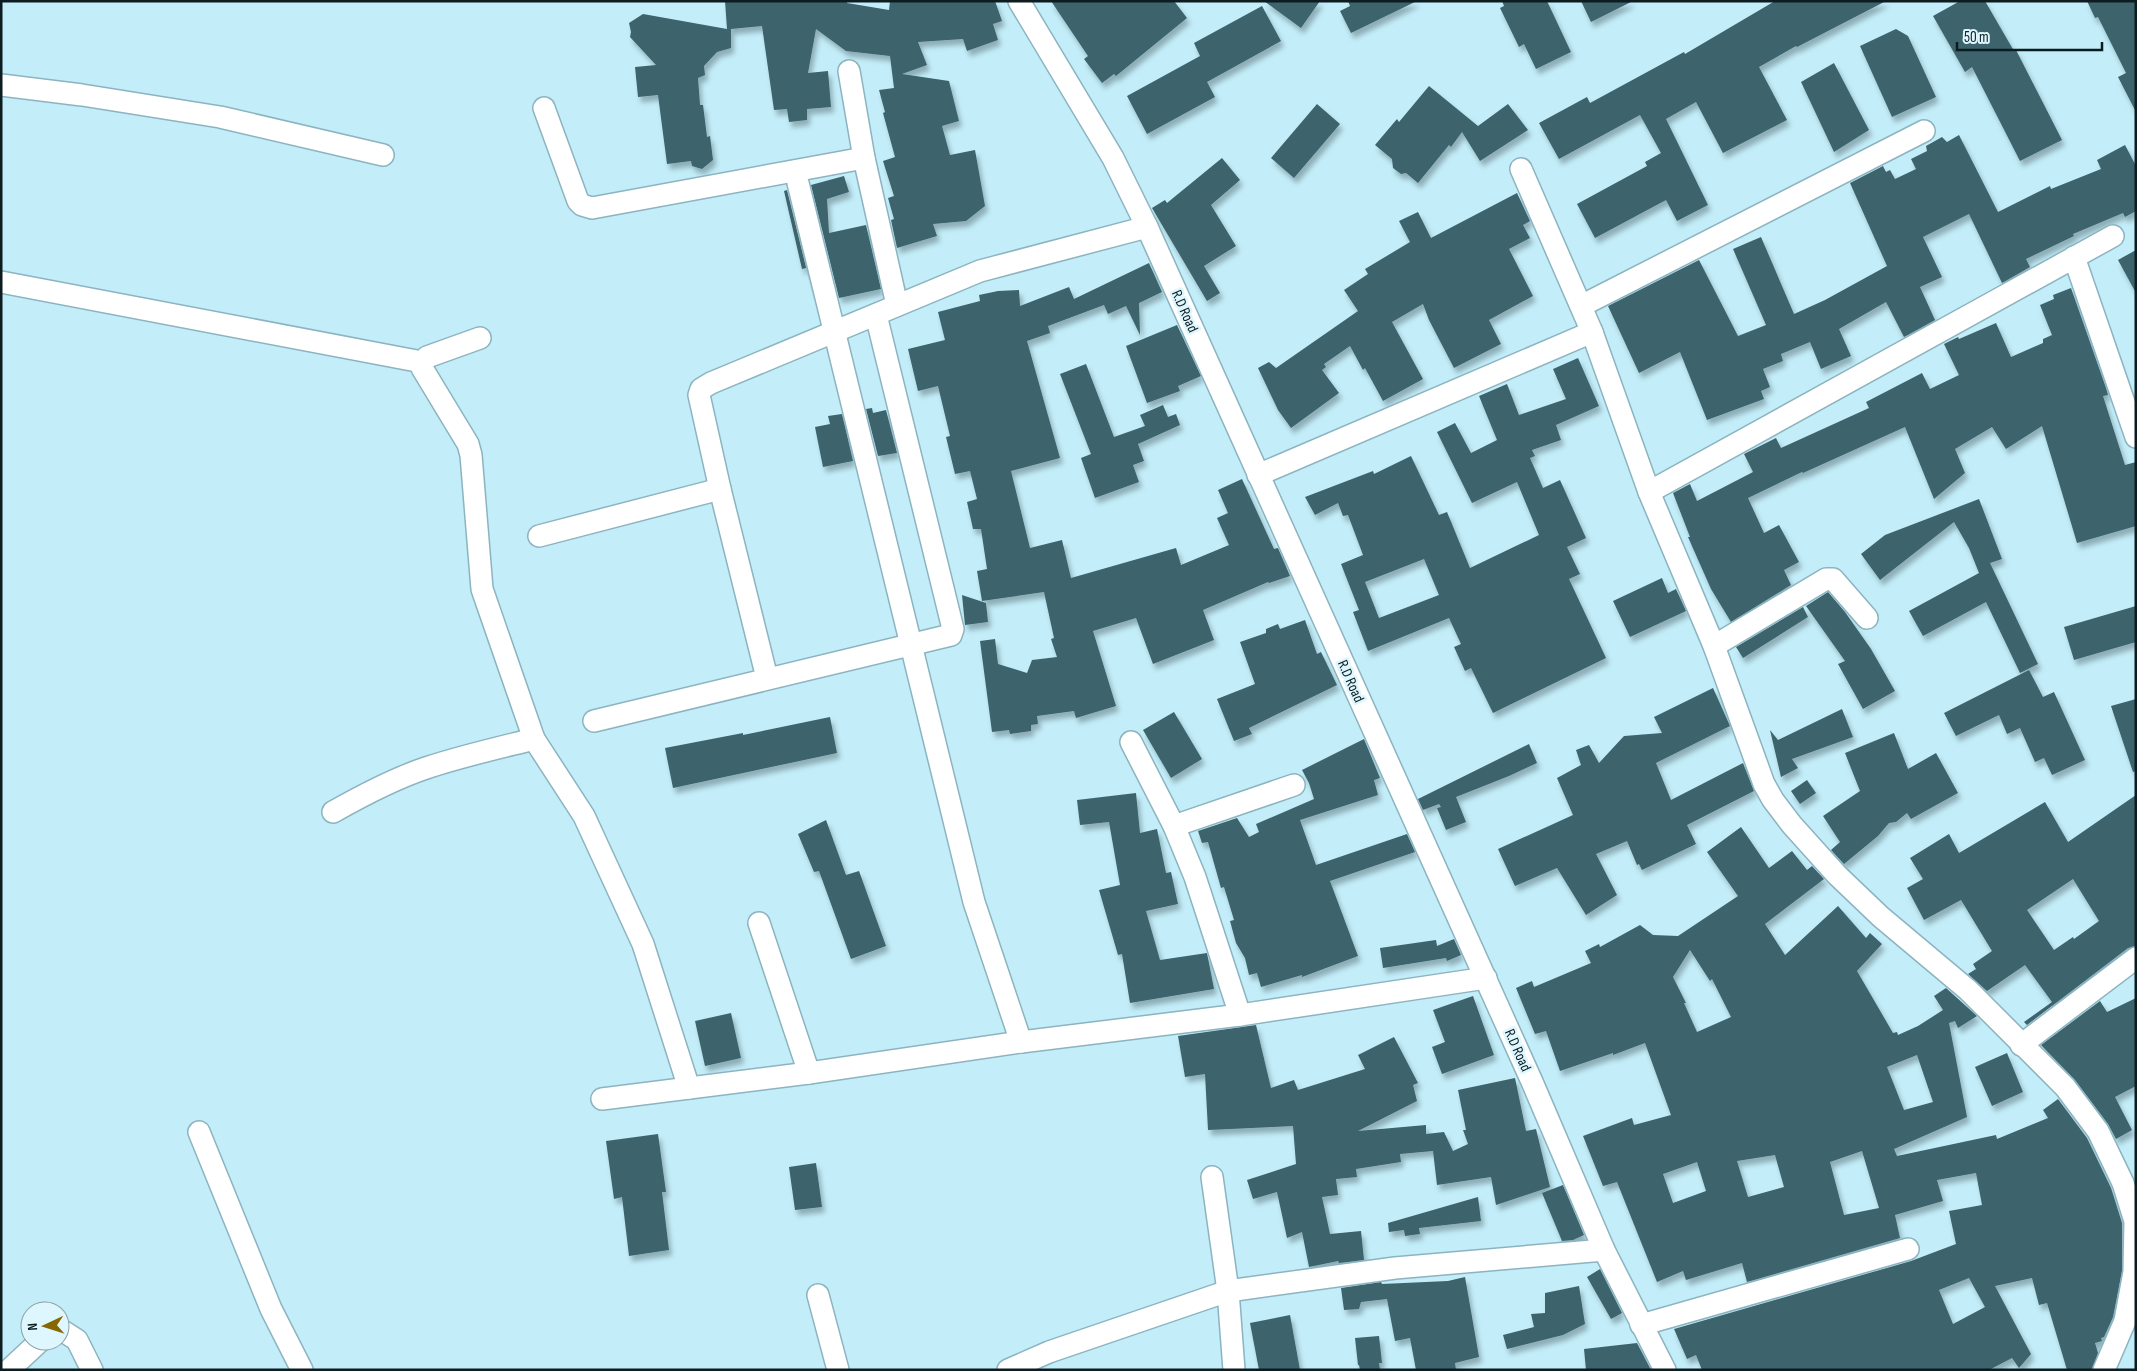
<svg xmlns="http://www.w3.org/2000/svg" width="2137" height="1371" viewBox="0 0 2137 1371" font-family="'Sofia Sans Condensed',sans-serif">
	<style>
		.building { fill: #3c636d; fill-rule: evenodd; filter: url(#shadow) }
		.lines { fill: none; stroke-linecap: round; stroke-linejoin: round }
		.minor-casing { stroke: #8cb4c0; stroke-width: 24 }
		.minor { stroke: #fff; stroke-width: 21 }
		.labels { text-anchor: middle; stroke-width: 5; stroke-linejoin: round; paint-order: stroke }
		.street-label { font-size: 15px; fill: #0c1c20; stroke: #def7fe }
	</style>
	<defs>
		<filter id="shadow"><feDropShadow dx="3" dy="5.5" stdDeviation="2.5" flood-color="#0004"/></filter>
	</defs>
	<rect width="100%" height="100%" fill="#c2edf9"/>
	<g class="building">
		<polygon points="725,1 847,1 847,3 889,10 890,1 995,1 1002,21 993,24 998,40 967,51 963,39 918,42 927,65 902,74 949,81 959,121 942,126 950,155 975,150 985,206 966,221 933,224 937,236 897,248 891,220 894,219 888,198 894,196 883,161 895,157 883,113 885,112 879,90 894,88 890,56 846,51 816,29 808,73 828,71 831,107 807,109 807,120 789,122 787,109 774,110 762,26 731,29 731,48 717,52 704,66 705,75 698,78 700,105 703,105 707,137 710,136 713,160 702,169 692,166 691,161 667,164 658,95 638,97 635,67 656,65 630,37 631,32 629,23 643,14 727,29"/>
		<polygon points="1051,1 1174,1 1187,18 1116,76 1114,74 1102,83 1084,59 1088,56"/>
		<polygon points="1264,1 1320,1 1301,28"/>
		<polygon points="1348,1 1417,1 1351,33 1340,11 1350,6"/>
		<polygon points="1502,1 1547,1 1571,52 1536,69 1524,44 1519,47 1500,8 1504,6"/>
		<polygon points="1581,1 1633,1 1591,22"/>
		<polygon points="1775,1 1886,1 1797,47 1796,46 1759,67 1787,120 1723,153 1696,102 1666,119 1708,205 1677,221 1666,200 1595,238 1577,204 1647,166 1645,162 1661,153 1640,115 1559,159 1539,123 1587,97 1590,103 1684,52 1685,54"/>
		<polygon points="1960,1 1985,1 2014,51 2016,50 2062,140 2020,161 1972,67 1965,72 1933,16"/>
		<polygon points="2087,1 2136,1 2136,112 2118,77 2126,73 2098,17 2095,18"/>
		<polygon points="1262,6 1281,41 1207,82 1215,97 1147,134 1127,96 1200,56 1194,43"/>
		<polygon points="1896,29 1908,36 1936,97 1892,117 1860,46"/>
		<polygon points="1834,63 1869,130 1834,152 1801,82"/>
		<polygon points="1429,86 1478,126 1508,104 1528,130 1480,161 1462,132 1451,147 1449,145 1418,183 1406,173 1401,174 1393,168 1392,159 1375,145 1397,119 1399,122"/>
		<polygon points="1317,104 1340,124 1294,178 1271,158"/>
		<polygon points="1959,135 1998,212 2050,186 2051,189 2101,169 2097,160 2125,145 2136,166 2136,211 2125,217 2123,213 2073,234 2074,236 2026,259 2030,267 2002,283 1969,214 1923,237 1942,277 1920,287 1935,320 1904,337 1886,302 1839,329 1851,356 1821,369 1810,342 1781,354 1783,361 1763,369 1770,387 1761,391 1764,399 1707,420 1680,352 1639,373 1608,306 1699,260 1738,336 1766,325 1733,249 1761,237 1794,314 1825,300 1887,266 1850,183 1883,166 1886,172 1890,170 1895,179 1916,169 1911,159 1927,151 1926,146 1942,137 1947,142"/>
		<polygon points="1222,158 1240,180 1211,205 1236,246 1204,266 1220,293 1207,301 1152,208 1165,200 1167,203"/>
		<polygon points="844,176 849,192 827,199 829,233 866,225 881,289 839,298 811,185"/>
		<polygon points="787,190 815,304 806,268 802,269 784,191"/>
		<polygon points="1517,193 1530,221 1523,225 1530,238 1509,249 1533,296 1489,320 1501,344 1454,368 1429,320 1423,304 1392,322 1423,379 1383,401 1365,368 1363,370 1350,346 1324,364 1326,367 1322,370 1339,393 1291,428 1278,410 1258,368 1269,362 1276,368 1358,311 1344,290 1368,274 1365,269 1410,242 1399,221 1418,212 1431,238"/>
		<polygon points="2136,250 2136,293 2118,260"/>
		<polygon points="1149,263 1162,292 1139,303 1140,335 1126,306 1108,314 1104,305 1048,326 1050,333 1027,341 1060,458 1011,471 1030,548 1062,540 1071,578 1176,548 1181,565 1229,545 1217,518 1228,513 1218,490 1242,479 1274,549 1278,548 1290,576 1269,583 1268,582 1203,610 1214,640 1153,664 1136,618 1093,631 1116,706 1076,718 1074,711 1037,716 1038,724 1031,725 1031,731 1010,734 1009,730 992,732 980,641 995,639 998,664 1027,673 1032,660 1057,657 1051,639 1054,638 1044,592 982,601 977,571 987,569 981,529 973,529 967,502 977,499 970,471 955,474 946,437 950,436 938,386 918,391 908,349 945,340 938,312 980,301 979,295 998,291 1019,290 1020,306 1069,287 1074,299"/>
		<polygon points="2071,288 2106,388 2108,395 2103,396 2125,465 2136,462 2136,526 2077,543 2042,426 2006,449 1992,427 1955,449 1965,473 1934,499 1905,427 1803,473 1802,472 1748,498 1764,533 1779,525 1799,562 1784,570 1791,585 1731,622 1711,589 1688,537 1690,537 1673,493 1690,484 1697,501 1753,472 1744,454 1776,438 1781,448 1869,408 1866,402 1922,373 1930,389 1959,375 1944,344 1958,337 1959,339 1996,323 2011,357 2043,343 2043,339 2052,335 2040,305 2054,299 2053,295"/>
		<polygon points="1177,325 1201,376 1178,386 1180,391 1147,403 1126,346"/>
		<path d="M 1578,358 L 1599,406 L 1556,425 L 1561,440 L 1532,450 L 1535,456 L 1530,458 L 1543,488 L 1560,480 L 1586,538 L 1567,547 L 1580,574 L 1569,579 L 1606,658 L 1493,713 L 1471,668 L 1465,671 L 1454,647 L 1461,644 L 1449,618 L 1368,651 L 1353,612 L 1359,610 L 1341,564 L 1363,555 L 1348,515 L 1343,516 L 1338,503 L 1315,515 L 1305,497 L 1373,471 L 1374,474 L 1411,456 L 1439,515 L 1447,512 L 1470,568 L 1539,535 L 1517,482 L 1472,503 L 1437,432 L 1455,423 L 1471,453 L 1497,440 L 1479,396 L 1507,384 L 1519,415 L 1566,399 L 1553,369 ZM 1424,559 L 1439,595 L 1379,618 L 1365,582 Z"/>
		<polygon points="1086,364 1114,437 1145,426 1140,415 1163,405 1168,417 1176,414 1180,425 1138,444 1144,461 1133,465 1139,482 1095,498 1081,458 1091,454 1060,374"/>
		<polygon points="872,408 873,413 886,410 897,453 878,456 866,409"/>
		<polygon points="842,414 853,461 823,467 815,427 830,424 828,416"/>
		<polygon points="1979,499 2002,559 1990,563 2038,664 2020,673 1986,602 1923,636 1909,611 1979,573 1969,548 1954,522 1880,580 1861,554 1885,535"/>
		<polygon points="1662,578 1668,593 1676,589 1686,611 1630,637 1613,601"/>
		<polygon points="1828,592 1845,612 1871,649 1895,691 1863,709 1838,664 1845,661 1806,606"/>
		<polygon points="962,595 986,603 988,622 965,625"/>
		<polygon points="2136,606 2136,642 2074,660 2064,627"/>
		<polygon points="1803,607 1808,617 1743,658 1736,647"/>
		<polygon points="1305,620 1317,654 1321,652 1337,685 1249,728 1252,734 1234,741 1217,699 1255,684 1240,642 1266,633 1266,629 1278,624 1280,629"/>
		<polygon points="2029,670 2043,697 2054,692 2085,760 2052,775 2044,758 2035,762 2020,728 2007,734 1999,715 1956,736 1944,713"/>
		<polygon points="1713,688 1730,726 1656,763 1671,800 1743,763 1754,791 1687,825 1696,844 1642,870 1639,864 1637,865 1627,841 1596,854 1617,895 1586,915 1557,868 1515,886 1498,849 1573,815 1557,778 1581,765 1576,750 1589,745 1599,763 1624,736 1662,733 1654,717"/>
		<polygon points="2136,699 2136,771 2133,772 2111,706"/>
		<polygon points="1842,709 1853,737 1792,759 1798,768 1781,777 1770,730 1778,740"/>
		<polygon points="1174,712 1202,759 1171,778 1143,730"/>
		<polygon points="830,717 837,753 673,788 665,748 743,733 743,735"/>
		<polygon points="1894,733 1908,769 1936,753 1958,793 1911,819 1907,813 1896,822 1889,823 1878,836 1844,864 1831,850 1840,842 1823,816 1860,791 1845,753"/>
		<polygon points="1364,739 1380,778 1374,780 1378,795 1300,820 1316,865 1407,834 1415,852 1330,881 1358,956 1302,977 1302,975 1261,987 1257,973 1249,975 1245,958 1236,943 1230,921 1234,920 1224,887 1221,888 1208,842 1202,843 1198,831 1237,818 1249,837 1259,832 1256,824 1314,799 1309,783 1302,770"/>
		<polygon points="1529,744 1537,763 1509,776 1456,797 1466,822 1446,830 1437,808 1441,807 1439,804 1423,810 1418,799"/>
		<polygon points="1807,780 1816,793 1800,804 1791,791"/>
		<polygon points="1136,793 1140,833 1157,829 1166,873 1171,872 1178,904 1146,911 1160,960 1207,953 1214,989 1130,1003 1122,954 1118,955 1099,890 1120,885 1109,822 1080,825 1077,800"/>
		<path d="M 2136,795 L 2136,946 L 2128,948 L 2027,1025 L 2024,1022 L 2052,1002 L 2025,965 L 1987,991 L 1968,974 L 1976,969 L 1973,964 L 1992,951 L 1961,900 L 1924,920 L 1907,888 L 1923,879 L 1910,858 L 1949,834 L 1959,853 L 2045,802 L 2068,842 ZM 2073,879 L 2099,921 L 2074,939 L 2073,937 L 2054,950 L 2027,910 Z"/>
		<polygon points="826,820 846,875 859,871 886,946 851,959 819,871 814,872 798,834"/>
		<path d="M 1741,827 L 1769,868 L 1792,851 L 1807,870 L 1812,866 L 1824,879 L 1765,924 L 1785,955 L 1838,906 L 1866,938 L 1870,933 L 1882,944 L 1857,971 L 1893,1033 L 1897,1032 L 1898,1035 L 1918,1026 L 1943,1010 L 1934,996 L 1946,988 L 1977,1016 L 1958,1028 L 1955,1021 L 1949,1023 L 1967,1117 L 1894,1149 L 1897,1156 L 1996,1135 L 1997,1139 L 2048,1118 L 2043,1110 L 2058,1099 L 2087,1138 L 2111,1188 L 2122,1223 L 2122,1271 L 2113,1317 L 2104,1337 L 2101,1338 L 2102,1341 L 2095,1343 L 2098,1353 L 2092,1370 L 2067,1370 L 2047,1303 L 2039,1305 L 2032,1278 L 1995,1286 L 2031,1354 L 2019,1368 L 2012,1358 L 1989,1370 L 1702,1370 L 1696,1355 L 1687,1359 L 1674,1329 L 1911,1261 L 1956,1244 L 1949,1211 L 1982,1205 L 1976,1173 L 1937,1180 L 1943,1201 L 1895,1215 L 1900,1238 L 1747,1282 L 1742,1263 L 1686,1280 L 1683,1271 L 1657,1282 L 1617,1182 L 1603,1186 L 1583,1136 L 1632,1118 L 1634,1125 L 1671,1115 L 1645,1043 L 1613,1055 L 1613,1053 L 1560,1071 L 1546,1031 L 1535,1034 L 1516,988 L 1532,981 L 1534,987 L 1591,963 L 1585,951 L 1599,944 L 1600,947 L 1640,925 L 1653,935 L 1678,936 L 1738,896 L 1707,852 ZM 1690,950 L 1710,981 L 1712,979 L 1731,1017 L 1697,1032 L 1684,1003 L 1686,1003 L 1673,977 ZM 1917,1055 L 1933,1102 L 1904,1110 L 1887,1067 ZM 1862,1151 L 1879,1208 L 1844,1215 L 1830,1162 ZM 1775,1155 L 1784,1187 L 1748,1197 L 1737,1161 ZM 1697,1162 L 1706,1191 L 1673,1203 L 1663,1174 ZM 1969,1278 L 1985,1307 L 1953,1324 L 1939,1290 Z"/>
		<polygon points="1454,939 1461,955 1447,961 1446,958 1383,968 1380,948 1436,940 1437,946"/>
		<polygon points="1473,996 1494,1055 1442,1074 1432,1047 1445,1042 1433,1010"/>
		<polygon points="2136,998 2136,1086 2115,1097 2132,1130 2116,1139 2108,1124 2075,1080 2041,1045 2100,1001 2107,1012"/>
		<polygon points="731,1013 741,1058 705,1066 695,1021"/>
		<polygon points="1256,1025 1271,1088 1294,1080 1298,1090 1365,1069 1358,1055 1394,1037 1418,1083 1413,1085 1417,1101 1358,1131 1426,1125 1426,1134 1444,1132 1453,1151 1468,1144 1463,1130 1466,1130 1458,1090 1515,1078 1526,1131 1536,1129 1550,1187 1496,1205 1491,1177 1437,1185 1433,1151 1400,1154 1401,1162 1356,1169 1357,1177 1336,1179 1338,1195 1322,1197 1330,1234 1361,1231 1364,1260 1339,1263 1338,1261 1309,1267 1302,1232 1287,1238 1277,1192 1253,1199 1247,1180 1296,1164 1293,1126 1208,1130 1205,1074 1185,1077 1178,1036"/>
		<polygon points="2007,1053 2023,1092 1992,1106 1975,1067"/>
		<polygon points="658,1134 666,1192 662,1192 669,1250 629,1256 622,1197 614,1199 606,1141"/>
		<polygon points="816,1163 822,1207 795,1210 789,1167"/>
		<polygon points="1563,1185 1584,1235 1573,1240 1562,1241 1542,1193"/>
		<polygon points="1478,1197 1481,1221 1419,1228 1420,1234 1405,1236 1404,1230 1389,1232 1388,1223"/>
		<polygon points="1600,1269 1622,1313 1611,1319 1587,1277"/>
		<polygon points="1465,1277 1479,1357 1455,1363 1456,1370 1416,1370 1410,1338 1395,1341 1387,1299 1361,1302 1359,1309 1344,1310 1341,1288 1381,1282 1382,1284 1448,1281"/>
		<polygon points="1579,1286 1585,1324 1563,1335 1507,1349 1503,1335 1534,1327 1531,1314 1545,1313 1545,1293"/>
		<polygon points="1290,1315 1300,1370 1259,1370 1250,1323"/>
		<polygon points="1379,1336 1382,1363 1379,1363 1380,1370 1360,1370 1359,1365 1358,1365 1355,1338"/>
		<polygon points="1637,1343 1651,1370 1586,1370 1584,1349"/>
	</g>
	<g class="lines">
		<defs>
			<g id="minor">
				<polyline points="1019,1 1113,158 1147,227 1533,1084 1604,1250 1665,1370"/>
				<polyline points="849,71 864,158 897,305"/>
				<polyline points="1,85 82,95 220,117 383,155"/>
				<polyline points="544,108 578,201 582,205 592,208 864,158"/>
				<polyline points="1521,169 1592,332 1649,492 1714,646 1764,784 1773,800 1792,825 1837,875 1881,917 1968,990 2065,1087 2098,1131 2123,1183 2135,1221 2134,1272 2125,1321 2104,1370"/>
				<polyline points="798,183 974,902 1021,1042"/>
				<polyline points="2074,257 2136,437"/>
				<polyline points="1,282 422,362"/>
				<polyline points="1581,306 1924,131"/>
				<polyline points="422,362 422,368 468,444 471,455 482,589 534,739 584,816 643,944 689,1088"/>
				<polyline points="422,362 427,357 480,338"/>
				<polyline points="1258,475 1592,332"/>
				<polyline points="1649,492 2113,236"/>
				<polyline points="539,536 720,489"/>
				<polyline points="1714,646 1826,579 1833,579 1867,618"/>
				<polyline points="767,678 720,489 699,395 701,389 711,383 980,271 1147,227"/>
				<polyline points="594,721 951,635 953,629 876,315"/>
				<polyline points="1131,742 1174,826 1195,877 1240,1015"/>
				<path d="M 333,812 C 363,795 393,779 426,768 C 462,756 498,748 534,739"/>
				<polyline points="1174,826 1294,785"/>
				<polyline points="759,923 809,1073"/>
				<polyline points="2021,1045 2136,958"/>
				<polyline points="602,1099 809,1073 1021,1042 1240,1015 1486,978"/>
				<polyline points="199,1132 271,1309 302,1370"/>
				<polyline points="1212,1177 1228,1291 1234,1370"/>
				<polyline points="818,1295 838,1370"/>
				<polyline points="1641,1325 1908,1249"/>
				<polyline points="60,1332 63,1331 77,1340 92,1370"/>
				<polyline points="9,1370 40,1341"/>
				<polyline points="1008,1370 1049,1352 1228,1291 1395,1268 1604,1250"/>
			</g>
		</defs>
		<use href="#minor" class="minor-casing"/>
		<use href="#minor" class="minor"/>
	</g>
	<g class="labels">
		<g class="street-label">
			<text transform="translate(1185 311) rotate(66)" y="5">R.D Road</text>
			<text transform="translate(1351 681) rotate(66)" y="5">R.D Road</text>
			<text transform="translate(1518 1050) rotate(66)" y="5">R.D Road</text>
		</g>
	</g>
	<rect width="2137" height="1371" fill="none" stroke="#0c1c20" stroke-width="5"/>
	<g transform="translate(45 1326) rotate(266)"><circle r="24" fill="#def7fe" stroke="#8a9fa5"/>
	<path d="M0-4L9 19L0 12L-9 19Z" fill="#866802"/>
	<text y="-8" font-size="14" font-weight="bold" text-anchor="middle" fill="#0c1c20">N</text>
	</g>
	<path d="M1957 42v8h145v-8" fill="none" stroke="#0c1c20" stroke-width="2.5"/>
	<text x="1964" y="42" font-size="15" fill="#0c1c20" stroke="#def7fe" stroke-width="4" paint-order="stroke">50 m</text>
</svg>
